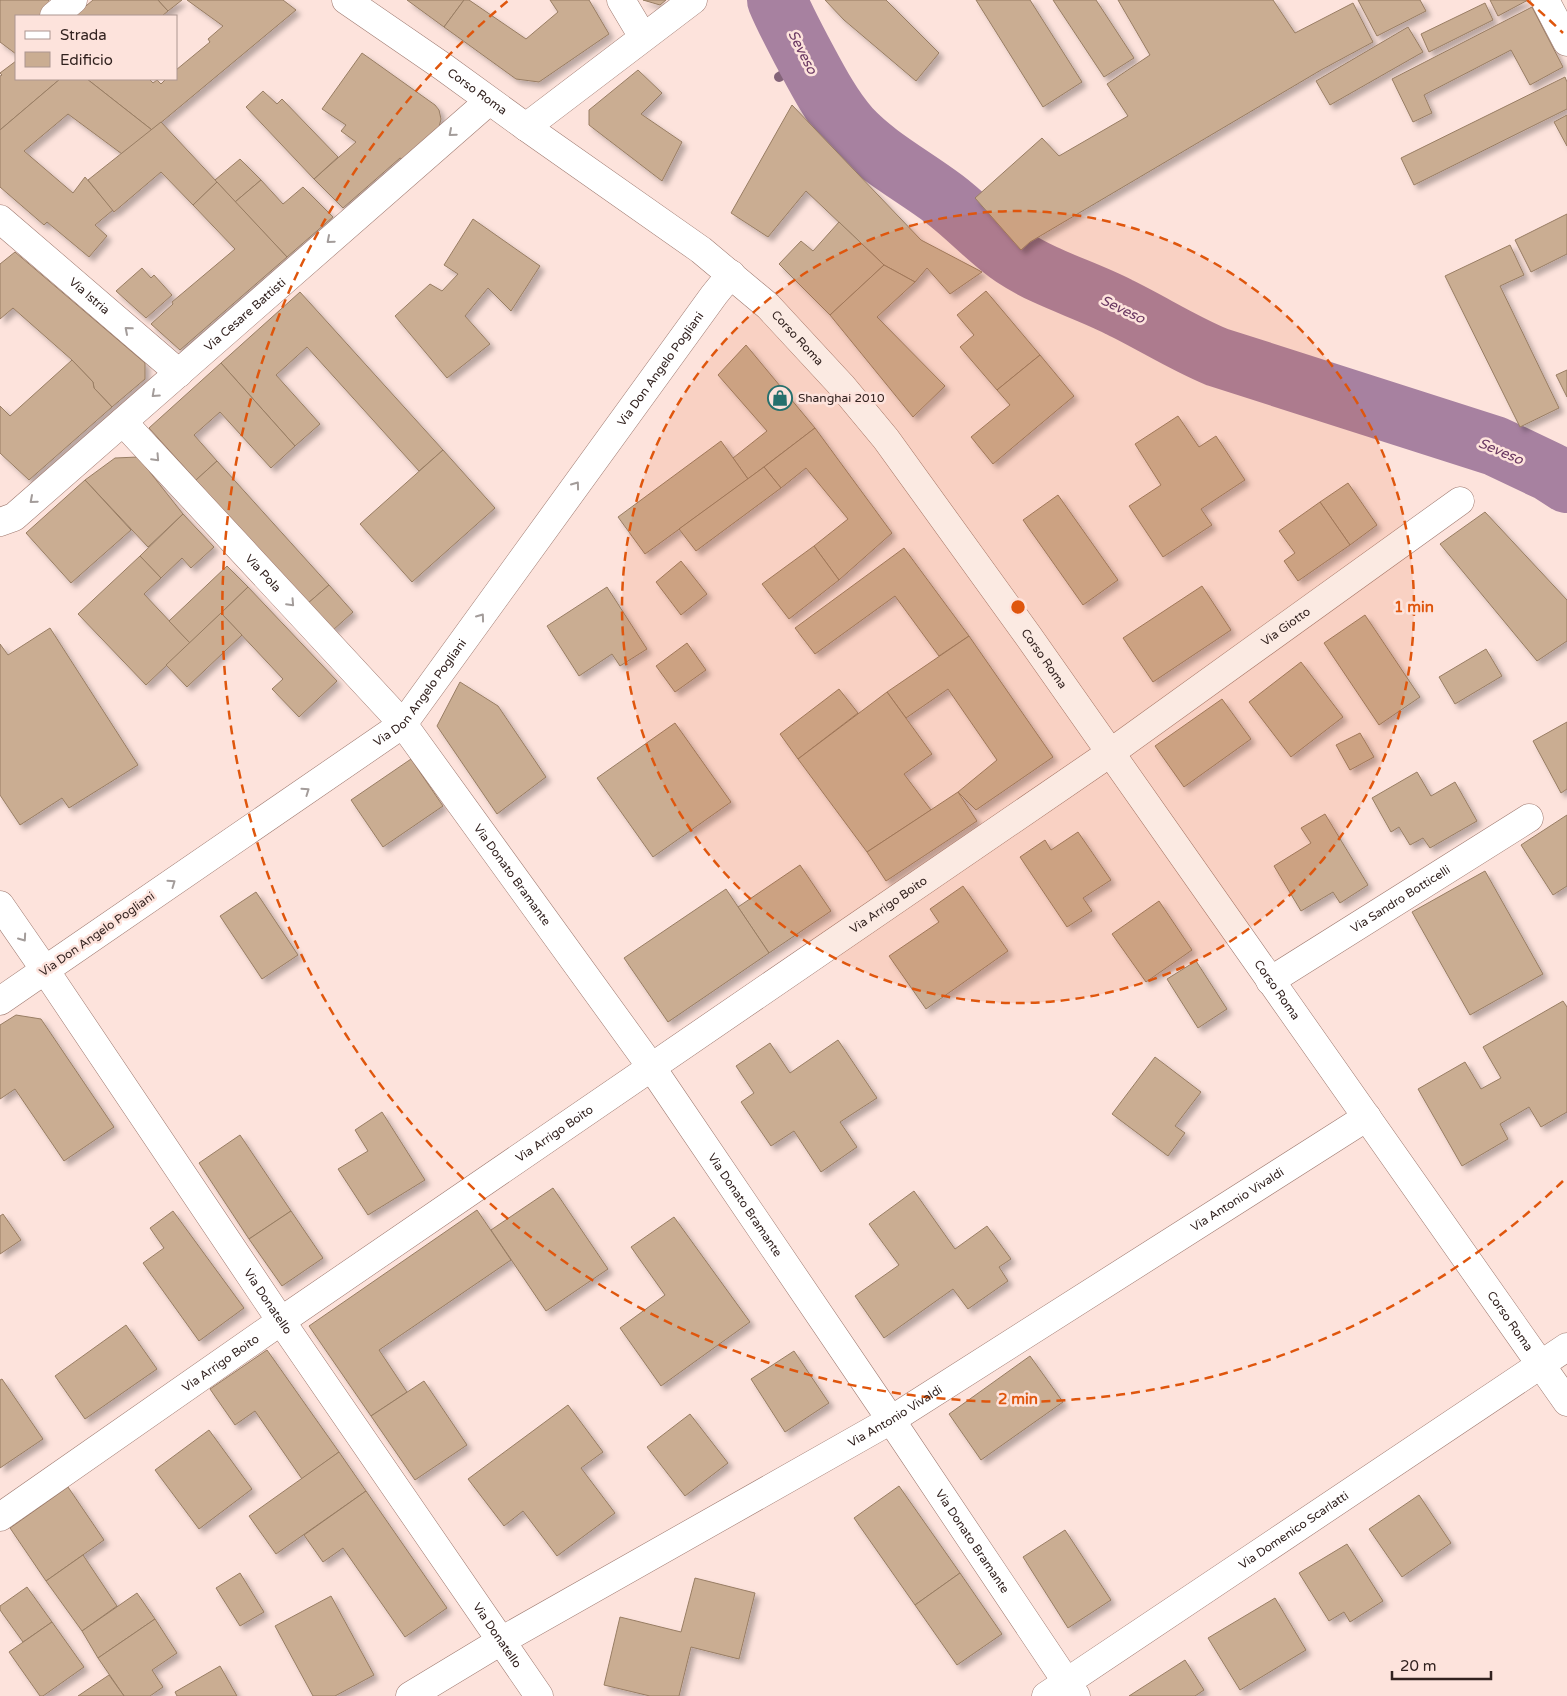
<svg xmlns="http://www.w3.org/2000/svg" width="1567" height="1696" viewBox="0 0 1567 1696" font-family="'Varela Round',sans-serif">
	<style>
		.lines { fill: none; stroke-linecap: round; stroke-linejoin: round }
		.stream { stroke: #846479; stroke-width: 10 }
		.river { stroke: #a781a0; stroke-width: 60 }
		.building { fill: #caad92; stroke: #987d63; filter: url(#shadow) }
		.minor-casing { stroke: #9e796f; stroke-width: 29 }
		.tertiary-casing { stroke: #9e796f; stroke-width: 29 }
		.minor { stroke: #fff; stroke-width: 28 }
		.tertiary { stroke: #fff; stroke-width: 28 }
		.oneway { stroke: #a39c9a }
		.ring { fill: none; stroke: #df560d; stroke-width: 2.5; stroke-dasharray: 9 6 }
		.labels { text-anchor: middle; stroke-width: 5; stroke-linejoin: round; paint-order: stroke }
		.street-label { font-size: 12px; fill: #32221f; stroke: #fde3dc }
		.poi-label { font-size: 12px; fill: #32221f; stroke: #fde3dc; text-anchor: start }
		.water-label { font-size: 14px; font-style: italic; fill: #693762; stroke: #fde3dc }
		.centre { fill: #df560d; stroke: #fde3dc; stroke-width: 2.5 }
		.ring-label { font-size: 15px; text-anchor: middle; font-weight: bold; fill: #df560d; stroke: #fde3dc; stroke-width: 5; stroke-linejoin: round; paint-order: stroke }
	</style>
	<defs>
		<filter id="shadow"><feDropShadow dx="4.5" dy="4.5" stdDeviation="2.5" flood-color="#0004"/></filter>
	</defs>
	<rect width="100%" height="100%" fill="#fde3dc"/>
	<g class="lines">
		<polyline class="stream" points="779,77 807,60"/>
		<path class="river" d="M 777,0 C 784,17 793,34 802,51 C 816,77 830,105 850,128 C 877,157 912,175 944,199 C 968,217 988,240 1013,257 C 1046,279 1084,289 1119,307 C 1152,323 1183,343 1217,357 L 1495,446 L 1550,472 L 1567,483"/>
	</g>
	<g class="building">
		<polygon points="0,0 48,0 53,4 39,16 16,16 16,54 0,42"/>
		<polygon points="93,0 158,0 168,11 162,16 74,16"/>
		<polygon points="158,0 182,0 168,11"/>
		<polygon points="187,0 283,0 296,10 152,130 87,79 149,79 153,83 157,80 161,84 166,79 176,79 176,70 210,42 208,39 223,26"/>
		<polygon points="407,0 464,0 444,27"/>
		<polygon points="464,0 469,0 526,39 558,12 550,0 589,0 609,34 539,82 516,79 444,27"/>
		<polygon points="643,0 666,0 660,5"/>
		<polygon points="825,0 886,0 939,53 916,81 844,20"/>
		<polygon points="976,0 1030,0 1082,82 1043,107"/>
		<polygon points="1053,0 1096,0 1134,58 1104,77"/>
		<polygon points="1118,0 1273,0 1295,33 1353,3 1373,42 1321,70 1030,242 1021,250 975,198 1042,138 1059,156 1128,116 1107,84 1150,55"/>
		<polygon points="1358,0 1420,0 1426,11 1377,36"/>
		<polygon points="1490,0 1528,0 1498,16"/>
		<polygon points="1485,3 1493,20 1429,52 1421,34"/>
		<polygon points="1532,7 1563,67 1530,85 1511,50 1424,95 1432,113 1413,122 1392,79"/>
		<polygon points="1408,27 1423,52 1330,105 1316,81"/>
		<polygon points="362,53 435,105 439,110 441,119 439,127 402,159 400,158 343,208 314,179 356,142 341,131 346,125 322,109"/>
		<polygon points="16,61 16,79 60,79 0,130 0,76 2,75 0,73"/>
		<polygon points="638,70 662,93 641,114 682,142 662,181 589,125 589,110"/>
		<polygon points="1565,77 1567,82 1567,109 1414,185 1401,158"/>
		<polygon points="60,79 87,79 152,130 122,154 68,114 24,151 73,193 85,177 113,210 95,225 107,236 89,257 47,222 44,225 0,187 0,130"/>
		<polygon points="263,91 277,104 282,99 338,157 314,179 246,107"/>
		<polygon points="792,105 921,240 982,272 950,294 927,268 915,282 884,265 806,191 768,237 731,213"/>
		<polygon points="1567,115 1567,146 1554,122"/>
		<polygon points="161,122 217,182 193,205 161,172 114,212 88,180"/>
		<polygon points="240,159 261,180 235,202 215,180"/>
		<polygon points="261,180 283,204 303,187 333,217 287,257 235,202"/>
		<polygon points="217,182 287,257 180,350 151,324 173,304 172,302 235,249 193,205"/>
		<polygon points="1567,214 1567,254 1531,272 1515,240"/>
		<polygon points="473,219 540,266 511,311 488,288 465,316 490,344 447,378 395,316 430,284 442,291 458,274 444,265"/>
		<polygon points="839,222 884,265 830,315 779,264 801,241 813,251"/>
		<polygon points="1510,245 1524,275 1500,286 1559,408 1520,427 1445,276"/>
		<polygon points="15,252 145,363 145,379 112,407 94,388 93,382 72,360 13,308 0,319 0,264"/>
		<polygon points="884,265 915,282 877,317 945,386 913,417 830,315"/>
		<polygon points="142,268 151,278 154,275 172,295 146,318 116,291"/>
		<polygon points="986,291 1040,355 997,390 960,347 974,335 957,315"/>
		<polygon points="300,292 443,450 419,471 307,347 276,375 320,424 295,446 221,363"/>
		<polygon points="746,345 815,428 748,479 733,458 767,431 718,375"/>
		<polygon points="1040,355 1074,396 993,464 971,437 1010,405 997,390"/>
		<polygon points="72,360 93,382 94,388 112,407 29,480 0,453 0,406 10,416"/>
		<polygon points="221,363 295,446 271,468 220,412 194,435 217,461 196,480 149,428"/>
		<polygon points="1567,370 1567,397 1556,375"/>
		<polygon points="1178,416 1199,447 1216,436 1245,480 1201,509 1212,525 1163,557 1129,506 1161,485 1135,444"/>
		<polygon points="815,428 892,533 839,580 814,546 848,519 806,468 781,488 764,467"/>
		<polygon points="721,441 748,479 645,554 618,517"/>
		<polygon points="443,450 495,508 412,582 360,524"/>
		<polygon points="138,457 183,514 148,547 85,480 115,458"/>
		<polygon points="217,461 329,585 307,604 196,480"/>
		<polygon points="764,467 781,488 696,551 679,529"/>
		<polygon points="85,480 131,530 71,583 26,533"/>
		<polygon points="1348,483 1377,525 1350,545 1320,502"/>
		<polygon points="1058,495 1118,580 1083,605 1023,520"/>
		<polygon points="1320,502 1350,545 1298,581 1284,561 1295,553 1279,531"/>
		<polygon points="1485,512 1567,600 1567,641 1537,661 1440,544"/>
		<polygon points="183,514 214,547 191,568 182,558 161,578 140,556"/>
		<polygon points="814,546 839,580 789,619 762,584"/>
		<polygon points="904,548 969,636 939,656 895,596 815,654 795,628"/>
		<polygon points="140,556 161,578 144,594 190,643 146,685 78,614"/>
		<polygon points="681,561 707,594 681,615 656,582"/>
		<polygon points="227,566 248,587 190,643 169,621"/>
		<polygon points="329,585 353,612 332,631 307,604"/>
		<polygon points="1202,586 1231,630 1153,682 1123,638"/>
		<polygon points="248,587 337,681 299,717 272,689 283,679 221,613"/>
		<polygon points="607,587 647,649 620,666 612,654 579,676 547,626"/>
		<polygon points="221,613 242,635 187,687 166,665"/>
		<polygon points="1365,615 1420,697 1379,725 1324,643"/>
		<polygon points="50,628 138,765 69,808 62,798 20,825 0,795 0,644 8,655"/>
		<polygon points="969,636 1053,757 976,810 958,792 997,760 948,689 906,718 887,692"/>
		<polygon points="687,643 706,670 675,692 656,666"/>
		<polygon points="1486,649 1502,676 1455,704 1439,677"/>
		<polygon points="1301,662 1343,717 1291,757 1249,702"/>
		<polygon points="460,682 498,706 546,777 497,814 437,726"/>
		<polygon points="839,689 858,713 798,759 780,734"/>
		<polygon points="887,692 932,754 904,774 931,810 867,852 798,759"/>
		<polygon points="1222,699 1251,739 1184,787 1155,746"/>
		<polygon points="1567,722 1567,789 1561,793 1533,741"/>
		<polygon points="675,723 731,802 653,857 597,778"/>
		<polygon points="1360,733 1374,757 1350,770 1336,745"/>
		<polygon points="411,759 443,806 383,847 351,800"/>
		<polygon points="1417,772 1431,796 1455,782 1477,821 1430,848 1423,838 1410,845 1399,827 1391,832 1372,798"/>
		<polygon points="958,792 977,821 886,881 867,852"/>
		<polygon points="1325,814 1368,885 1340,903 1333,892 1301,911 1274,866 1311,843 1301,828"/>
		<polygon points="1567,815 1567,886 1553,895 1521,845"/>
		<polygon points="1078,832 1111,880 1083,898 1092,911 1067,927 1020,857 1045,840 1051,850"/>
		<polygon points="800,865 831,911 769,953 738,907"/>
		<polygon points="1485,871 1543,974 1470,1015 1412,912"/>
		<polygon points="963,886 1008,951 926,1009 889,956 939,922 930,909"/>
		<polygon points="726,889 769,953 668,1022 624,958"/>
		<polygon points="256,892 298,955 262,979 220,916"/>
		<polygon points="1159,901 1192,950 1146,982 1112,934"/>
		<polygon points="1196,961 1227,1009 1198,1028 1167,979"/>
		<polygon points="1563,1001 1567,1007 1567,1112 1541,1127 1529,1107 1500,1124 1508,1139 1462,1166 1418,1089 1465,1062 1481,1089 1501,1078 1483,1047"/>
		<polygon points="16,1015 41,1019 114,1127 64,1161 15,1089 0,1099 0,1025"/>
		<polygon points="838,1040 877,1098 840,1122 857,1147 821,1172 794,1131 771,1146 741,1102 754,1093 736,1066 770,1043 790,1073"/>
		<polygon points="1155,1057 1201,1092 1175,1126 1185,1133 1168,1156 1112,1114"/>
		<polygon points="382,1112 425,1180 368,1215 338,1169 368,1151 355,1130"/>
		<polygon points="240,1135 291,1211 249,1239 199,1163"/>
		<polygon points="553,1188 608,1269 546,1311 491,1230"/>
		<polygon points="914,1191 955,1249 987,1226 1011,1259 999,1267 1008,1281 968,1309 953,1289 884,1338 855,1296 899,1265 869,1224"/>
		<polygon points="477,1210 511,1260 379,1350 407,1392 371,1416 309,1326"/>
		<polygon points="173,1211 244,1308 199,1341 143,1263 164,1248 150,1228"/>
		<polygon points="291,1211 323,1258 282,1286 249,1239"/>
		<polygon points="3,1214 21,1240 0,1254 0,1216"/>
		<polygon points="674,1217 750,1322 661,1386 620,1328 665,1295 631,1247"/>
		<polygon points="126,1325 157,1369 85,1419 55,1376"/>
		<polygon points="267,1350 339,1452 302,1479 255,1411 235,1425 210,1389"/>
		<polygon points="794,1351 829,1403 785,1432 751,1379"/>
		<polygon points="1030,1356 1063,1402 981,1460 949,1414"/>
		<polygon points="2,1379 43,1439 0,1468 0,1380"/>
		<polygon points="424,1381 467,1445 415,1480 371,1416"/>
		<polygon points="568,1405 603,1452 581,1468 615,1513 557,1556 523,1511 504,1526 468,1479"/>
		<polygon points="690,1414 728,1463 685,1496 647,1447"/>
		<polygon points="209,1430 252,1489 199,1529 155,1470"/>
		<polygon points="339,1452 366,1491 276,1554 249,1516"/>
		<polygon points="899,1486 960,1573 915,1605 854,1518"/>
		<polygon points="68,1487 104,1540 46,1581 10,1528"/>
		<polygon points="366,1491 447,1608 405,1637 343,1548 323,1562 304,1535"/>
		<polygon points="1419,1495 1451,1543 1402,1577 1369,1529"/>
		<polygon points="1065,1530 1111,1600 1068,1628 1023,1557"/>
		<polygon points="1347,1544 1383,1601 1350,1622 1344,1612 1329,1621 1299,1573"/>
		<polygon points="83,1555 117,1606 82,1631 46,1581"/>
		<polygon points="240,1573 264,1612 240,1626 216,1588"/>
		<polygon points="960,1573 1002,1634 957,1665 915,1605"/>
		<polygon points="695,1578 755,1593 739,1659 691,1647 679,1696 650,1696 604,1685 620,1617 681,1632"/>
		<polygon points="27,1587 52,1622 23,1642 0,1610 0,1606"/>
		<polygon points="137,1593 155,1619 98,1658 82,1631"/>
		<polygon points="331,1596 374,1675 335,1696 313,1696 275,1626"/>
		<polygon points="1275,1598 1306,1650 1240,1690 1208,1638"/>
		<polygon points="155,1619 177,1653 152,1670 163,1687 150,1696 124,1696 98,1658"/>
		<polygon points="52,1622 84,1667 43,1696 40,1696 9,1652"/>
		<polygon points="1185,1660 1204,1690 1195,1696 1129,1696"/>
		<polygon points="220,1666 237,1696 177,1696 175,1692"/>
		<polygon points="109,1675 124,1696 78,1696"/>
	</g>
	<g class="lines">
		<defs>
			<g id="minor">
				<polyline points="621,0 643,37"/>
				<polyline points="1545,0 1567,42"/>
				<polyline points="54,16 73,0"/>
				<polyline points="526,127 693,0"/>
				<path id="s1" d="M 0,219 L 179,373"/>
				<path id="s2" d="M 123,422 L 403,724 L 652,1068 L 891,1420 L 1076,1696"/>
				<path id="s3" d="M 1270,981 L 1529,818"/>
				<path id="s4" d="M 0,1001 L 45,970 L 281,1321 L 539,1696"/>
				<path id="s5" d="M 0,1517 L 281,1321 L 1110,753 L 1460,501"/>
				<path id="s6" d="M 410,1696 L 501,1641 L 891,1420 L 1367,1117"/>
				<path id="s7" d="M 1046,1696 L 1567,1347"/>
			</g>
			<g id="tertiary">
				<path id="s8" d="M 346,0 L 442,66 L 526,127 L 701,250 L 768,306 L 842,386 L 886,439 L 1029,637 L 1567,1402"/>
				<path id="s9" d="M 0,522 L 14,517 L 489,101"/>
				<path id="s10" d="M 0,905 L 45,970 L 403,724 L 714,295 L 731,274"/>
			</g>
		</defs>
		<use href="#minor" class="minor-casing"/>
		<use href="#tertiary" class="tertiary-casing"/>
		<use href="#minor" class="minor"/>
		<use href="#tertiary" class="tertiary"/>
	</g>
	<defs><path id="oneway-chevron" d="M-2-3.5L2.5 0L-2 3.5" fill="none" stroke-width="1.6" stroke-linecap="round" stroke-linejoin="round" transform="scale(1.25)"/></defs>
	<g class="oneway">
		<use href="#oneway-chevron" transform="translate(452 133) rotate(139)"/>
		<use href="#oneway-chevron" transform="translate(330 240) rotate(139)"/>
		<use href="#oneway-chevron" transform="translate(128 330) rotate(-139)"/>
		<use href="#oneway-chevron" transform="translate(155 394) rotate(138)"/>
		<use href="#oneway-chevron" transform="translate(156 458) rotate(47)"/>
		<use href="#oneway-chevron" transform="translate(576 485) rotate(-54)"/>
		<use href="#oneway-chevron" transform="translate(33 500) rotate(139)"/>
		<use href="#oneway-chevron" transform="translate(291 603) rotate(47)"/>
		<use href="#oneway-chevron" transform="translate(481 617) rotate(-54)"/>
		<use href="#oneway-chevron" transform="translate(306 791) rotate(-35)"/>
		<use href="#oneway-chevron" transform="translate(172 883) rotate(-35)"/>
		<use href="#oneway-chevron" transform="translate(23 938) rotate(55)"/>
	</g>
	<circle cx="1018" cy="607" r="396" fill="#df560d" fill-opacity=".12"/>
	<g class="ring">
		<circle cx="1018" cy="607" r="396"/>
		<path d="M1563 1181A792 792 0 1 1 509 0M1527 0A792 792 0 0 1 1563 33"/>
	</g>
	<defs>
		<symbol id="shop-ring" viewBox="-11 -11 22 22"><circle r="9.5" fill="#fde3dc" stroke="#26706d" stroke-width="1.5"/><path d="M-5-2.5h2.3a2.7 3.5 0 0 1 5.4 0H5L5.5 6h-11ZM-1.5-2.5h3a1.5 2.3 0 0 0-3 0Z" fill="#26706d"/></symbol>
	</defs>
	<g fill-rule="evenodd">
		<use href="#shop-ring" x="766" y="384" width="28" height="28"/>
	</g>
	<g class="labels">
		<g class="street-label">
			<text dy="4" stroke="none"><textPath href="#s8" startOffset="160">Corso Roma</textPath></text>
			<text dy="4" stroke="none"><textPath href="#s1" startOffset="118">Via Istria</textPath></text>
			<text dy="4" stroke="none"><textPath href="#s9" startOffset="322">Via Cesare Battisti</textPath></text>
			<text dy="4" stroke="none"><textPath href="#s8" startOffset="565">Corso Roma</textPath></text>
			<text dy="4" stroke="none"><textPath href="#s10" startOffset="952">Via Don Angelo Pogliani</textPath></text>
			<text dy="4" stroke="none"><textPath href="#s2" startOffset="206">Via Pola</textPath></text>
			<text dy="4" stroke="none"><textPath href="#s5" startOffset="1564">Via Giotto</textPath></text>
			<text dy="4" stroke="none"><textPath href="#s8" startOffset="970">Corso Roma</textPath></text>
			<text dy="4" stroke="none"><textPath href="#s10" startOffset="548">Via Don Angelo Pogliani</textPath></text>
			<text dy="4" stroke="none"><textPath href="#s2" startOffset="598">Via Donato Bramante</textPath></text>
			<text dy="4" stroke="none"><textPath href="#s3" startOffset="154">Via Sandro Botticelli</textPath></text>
			<text dy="4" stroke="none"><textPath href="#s5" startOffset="1079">Via Arrigo Boito</textPath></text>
			<text transform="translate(97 934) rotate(-35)" y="4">Via Don Angelo Pogliani</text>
			<text dy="4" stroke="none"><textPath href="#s8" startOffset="1375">Corso Roma</textPath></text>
			<text dy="4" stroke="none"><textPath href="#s5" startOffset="674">Via Arrigo Boito</textPath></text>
			<text dy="4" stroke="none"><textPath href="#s6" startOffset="965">Via Antonio Vivaldi</textPath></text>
			<text dy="4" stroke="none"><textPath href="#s2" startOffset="1002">Via Donato Bramante</textPath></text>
			<text dy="4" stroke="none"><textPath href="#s4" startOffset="454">Via Donatello</textPath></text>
			<text dy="4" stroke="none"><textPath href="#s8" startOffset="1780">Corso Roma</textPath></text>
			<text dy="4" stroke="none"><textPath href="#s5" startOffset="269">Via Arrigo Boito</textPath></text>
			<text dy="4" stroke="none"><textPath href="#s6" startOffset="560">Via Antonio Vivaldi</textPath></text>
			<text dy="4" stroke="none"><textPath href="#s7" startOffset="298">Via Domenico Scarlatti</textPath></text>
			<text dy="4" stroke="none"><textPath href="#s2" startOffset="1408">Via Donato Bramante</textPath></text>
			<text dy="4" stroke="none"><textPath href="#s4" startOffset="859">Via Donatello</textPath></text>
		</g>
		<g class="poi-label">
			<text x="798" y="402">Shanghai 2010</text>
		</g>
		<g class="water-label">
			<text transform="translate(803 52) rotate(63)" y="5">Seveso</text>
			<text transform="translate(1123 309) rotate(26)" y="5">Seveso</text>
			<text transform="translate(1501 451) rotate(23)" y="5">Seveso</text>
		</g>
	</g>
	<circle cx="1018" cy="607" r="8" class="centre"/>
	<g class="ring-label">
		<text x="1414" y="612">1 min</text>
		<text x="1018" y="1404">2 min</text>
	</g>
	<rect x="15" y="15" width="162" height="65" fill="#fde3dc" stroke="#ac9690"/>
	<rect x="25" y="31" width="25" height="8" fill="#ffffff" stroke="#ac9690"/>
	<text x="60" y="40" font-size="15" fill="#32221f">Strada</text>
	<rect x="25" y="52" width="25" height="15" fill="#caad92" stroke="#ac9690"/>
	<text x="60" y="65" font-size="15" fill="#32221f">Edificio</text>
	<path d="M1392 1671v8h99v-8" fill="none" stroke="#32221f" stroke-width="2.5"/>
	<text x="1400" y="1671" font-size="15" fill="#32221f" stroke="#fde3dc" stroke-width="4" paint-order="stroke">20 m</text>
</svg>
